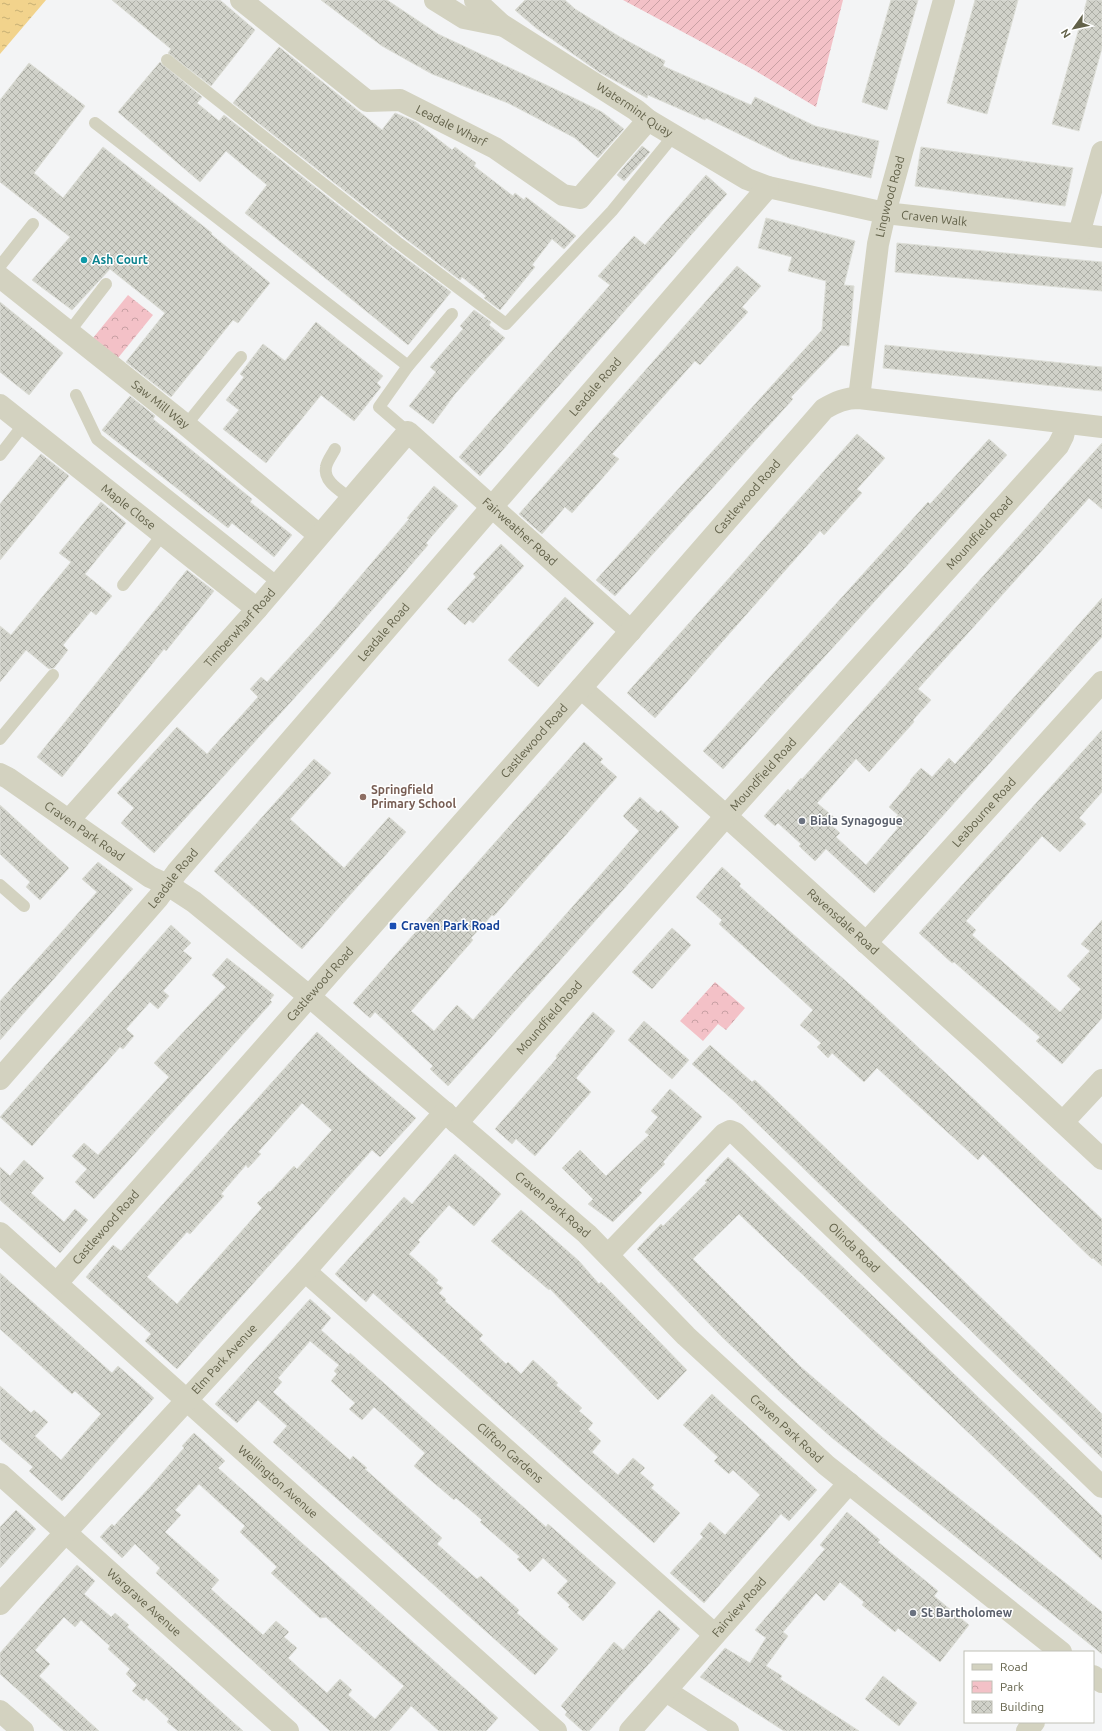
<svg xmlns="http://www.w3.org/2000/svg" width="1102" height="1731" viewBox="0 0 1102 1731" font-family="Ubuntu,sans-serif">
	<style>
		.park { fill: url(#park-crowns) }
		.garden { fill: url(#garden-furrows) }
		.water { fill: url(#water-ripples) }
		.building { fill: url(#building-cross-hatch); stroke: #ddded7; fill-rule: evenodd }
		.lines { fill: none; stroke-linecap: round; stroke-linejoin: round }
		.service { stroke: #d3d2c0; stroke-width: 12 }
		.minor { stroke: #d3d2c0; stroke-width: 22 }
		.culture-dot { fill: #0f9aa8; stroke: #fff; stroke-width: 1.5 }
		.education-dot { fill: #8d6e63; stroke: #fff; stroke-width: 1.5 }
		.worship-dot { fill: #6b7280; stroke: #fff; stroke-width: 1.5 }
		.transit-dot { fill: #1a4fb4; stroke: #fff; stroke-width: 1.5 }
		.labels { text-anchor: middle; stroke-width: 3; stroke-linejoin: round; paint-order: stroke }
		.street-label { font-size: 12px; fill: #626149; stroke: #fff }
		.culture-label { font-size: 12px; font-weight: bold; fill: #0d838f; stroke: #fff; text-anchor: start }
		.education-label { font-size: 12px; font-weight: bold; fill: #785e54; stroke: #fff; text-anchor: start }
		.worship-label { font-size: 12px; font-weight: bold; fill: #5b616d; stroke: #fff; text-anchor: start }
		.transit-label { font-size: 12px; font-weight: bold; fill: #164399; stroke: #fff; text-anchor: start }
	</style>
	<defs>
		<pattern id="park-crowns" width="20" height="18" patternUnits="userSpaceOnUse"><rect width="20" height="18" fill="#f3c1c7"/><path d="M2 6a3 3 0 1 1 6 0M12 15a3 3 0 1 1 6 0" fill="none" stroke="#c8a0a4"/></pattern>
		<pattern id="garden-furrows" width="10" height="10" patternUnits="userSpaceOnUse"><rect width="10" height="10" fill="#f3c1c7"/><path d="M-1 1l2-2M0 10L10 0M9 11l2-2" fill="none" stroke="#c8a0a4"/></pattern>
		<pattern id="water-ripples" width="26" height="14" patternUnits="userSpaceOnUse"><rect width="26" height="14" fill="#f2d38c"/><path d="M2 4q2-2 4 0t4 0M15 11q2-2 4 0t4 0" fill="none" stroke="#c7af74"/></pattern>
		<pattern id="building-cross-hatch" width="8" height="8" patternUnits="userSpaceOnUse"><rect width="8" height="8" fill="#d1d2ca"/><path d="M0 0l8 8M0 8l8-8" fill="none" stroke="#adaea6"/></pattern>
	</defs>
	<rect width="100%" height="100%" fill="#f3f4f5"/>
	<g class="park">
		<polygon points="128,295 153,315 118,358 93,338"/>
		<polygon points="715,982 745,1008 726,1030 718,1024 703,1041 680,1021"/>
	</g>
	<polygon class="garden" points="623,0 843,0 816,107 754,70"/>
	<polygon class="water" points="0,0 46,0 0,54"/>
	<g class="building">
		<polygon points="112,0 220,0 255,30 211,86 168,53 171,49"/>
		<polygon points="321,0 387,0 438,34 578,100 602,112 624,129 598,158 575,138 508,103 432,74 382,46"/>
		<polygon points="525,0 565,0 575,9 620,37 665,61 663,66 751,105 755,97 815,126 879,141 871,178 791,159 706,118 705,120 648,95 647,98 599,72 536,28 515,10"/>
		<polygon points="891,0 918,0 887,110 862,102"/>
		<polygon points="975,0 1018,0 987,114 947,103"/>
		<polygon points="1087,0 1102,0 1102,48 1079,131 1052,124"/>
		<polygon points="279,47 382,130 395,113 416,122 452,150 455,147 476,163 474,166 513,196 515,193 524,200 526,197 576,236 564,249 552,239 532,265 535,267 500,310 484,298 486,296 462,277 460,280 402,236 233,103"/>
		<polygon points="160,62 202,97 197,103 219,121 224,115 392,248 451,292 408,345 245,213 267,185 226,151 200,182 118,112"/>
		<polygon points="29,63 85,106 34,173 63,198 103,147 212,233 211,234 270,283 238,323 233,320 171,397 126,362 165,313 110,269 72,310 32,280 70,237 0,182 0,100"/>
		<polygon points="642,146 650,152 624,181 617,175"/>
		<polygon points="921,147 1073,168 1065,206 915,186"/>
		<polygon points="706,175 727,194 480,476 459,457 610,285 598,276 634,236 645,245"/>
		<polygon points="766,218 855,241 844,285 854,286 849,346 841,345 791,397 793,399 615,596 596,580 822,330 826,281 788,271 792,257 758,248"/>
		<polygon points="897,243 1102,262 1102,291 895,272"/>
		<polygon points="737,266 761,286 742,307 748,312 700,365 695,361 612,454 619,459 572,513 565,507 542,534 519,514"/>
		<polygon points="0,302 63,353 29,395 0,372"/>
		<polygon points="474,310 491,322 489,325 505,338 455,394 433,424 409,406 436,372 430,367 463,329 460,326"/>
		<polygon points="316,322 383,376 377,383 381,387 354,421 321,395 266,463 223,429 239,410 226,400 244,377 240,374 263,344 285,361"/>
		<polygon points="885,345 1102,367 1102,391 883,368"/>
		<polygon points="130,396 155,416 153,419 252,499 250,502 292,535 274,557 232,523 228,528 102,430"/>
		<polygon points="857,434 885,458 857,489 862,493 824,535 820,531 655,718 627,693"/>
		<polygon points="989,439 1007,455 723,769 703,751 928,502 930,504"/>
		<polygon points="1102,443 1102,509 1089,498 918,689 931,700 913,720 914,722 869,772 856,759 817,803 836,819 831,825 840,833 836,837 866,865 898,828 892,822 898,815 889,807 911,781 910,780 921,768 932,777 949,758 955,764 1102,598 1102,637 874,893 826,849 815,861 799,846 801,844 778,823 775,826 764,816 788,789 790,791 801,778 802,779"/>
		<polygon points="41,454 69,476 0,560 0,504"/>
		<polygon points="434,486 458,506 426,543 428,545 337,651 154,853 121,823 134,808 117,793 177,727 207,754 258,697 250,689 261,677 267,682 319,625 409,519 407,518"/>
		<polygon points="101,502 126,523 85,574 112,596 96,615 91,611 63,645 68,650 54,668 49,669 26,650 0,682 0,626 11,635 71,562 59,553"/>
		<polygon points="501,544 524,566 473,623 469,620 465,625 447,609 476,577 473,574"/>
		<polygon points="187,570 214,591 166,651 164,649 62,777 37,757"/>
		<polygon points="565,597 594,623 538,687 508,660"/>
		<polygon points="1102,730 1102,792 1079,818 1086,824 1060,852 1042,836 966,921 976,930 972,935 1060,1012 1081,989 1067,976 1090,951 1081,944 1102,920 1102,1018 1062,1064 1036,1041 1040,1037 954,962 952,963 919,933"/>
		<polygon points="584,742 603,759 600,762 617,777 494,916 492,915 471,938 473,940 411,1011 434,1031 457,1005 473,1020 639,831 623,816 640,797 658,813 661,810 679,827 448,1086 430,1069 433,1066 375,1012 370,1018 353,1003"/>
		<polygon points="314,759 331,773 290,819 344,868 389,817 406,832 302,949 214,871"/>
		<polygon points="0,805 69,868 40,900 26,887 30,882 0,854"/>
		<polygon points="98,862 133,889 0,1040 0,1001 97,892 82,879"/>
		<polygon points="722,867 741,884 739,886 874,1006 1102,1219 1102,1266 1093,1258 1092,1259 983,1154 978,1160 877,1068 864,1082 832,1053 828,1058 817,1047 821,1043 800,1025 813,1010 719,924 722,920 696,897"/>
		<polygon points="171,925 191,943 183,951 192,958 163,991 169,996 158,1009 150,1002 126,1029 134,1036 123,1049 120,1047 32,1146 0,1117"/>
		<polygon points="672,928 691,945 652,989 632,972"/>
		<polygon points="227,958 274,995 270,1000 272,1002 94,1199 75,1182 87,1169 72,1156 84,1143 98,1155 169,1077 154,1063 226,987 212,975"/>
		<polygon points="593,1012 615,1031 576,1078 591,1092 535,1156 516,1139 512,1144 495,1129 557,1058 556,1056"/>
		<polygon points="644,1021 689,1060 672,1079 628,1040"/>
		<path d="M 317,1032 L 356,1067 L 416,1118 L 380,1157 L 372,1150 L 177,1369 L 145,1341 L 151,1334 L 86,1277 L 113,1245 L 121,1251 ZM 302,1103 L 332,1130 L 297,1169 L 294,1166 L 270,1192 L 269,1191 L 257,1203 L 262,1208 L 177,1304 L 147,1277 L 187,1232 L 190,1234 L 224,1196 L 221,1194 L 246,1165 L 248,1168 L 261,1154 L 258,1152 Z"/>
		<polygon points="710,1045 752,1082 755,1080 1102,1414 1102,1458 734,1101 692,1064"/>
		<polygon points="670,1089 702,1117 663,1162 665,1164 639,1190 642,1193 613,1222 588,1204 593,1199 562,1168 580,1150 606,1176 649,1135 645,1132 658,1117 651,1111"/>
		<polygon points="455,1154 501,1194 474,1226 449,1205 418,1240 420,1242 409,1254 438,1280 436,1283 443,1288 439,1293 446,1299 445,1301 483,1335 479,1339 494,1353 506,1364 508,1362 521,1374 533,1360 558,1383 556,1385 582,1408 579,1411 593,1423 588,1429 601,1441 592,1452 618,1475 633,1458 645,1468 640,1473 654,1485 651,1488 680,1513 654,1543 373,1293 366,1302 335,1274 404,1197 412,1204"/>
		<polygon points="728,1157 1102,1516 1102,1560 739,1214 693,1259 801,1367 882,1437 1102,1612 1102,1654 831,1437 781,1393 721,1336 637,1249 661,1224 663,1226 707,1182 705,1181"/>
		<polygon points="24,1160 44,1178 31,1193 64,1222 75,1209 88,1220 60,1253 0,1200 0,1167 10,1176"/>
		<polygon points="521,1210 579,1261 599,1284 601,1282 687,1370 658,1400 550,1289 549,1290 491,1241"/>
		<polygon points="0,1273 112,1373 118,1366 154,1398 62,1501 29,1471 33,1467 0,1439 0,1386 31,1413 34,1410 48,1422 35,1436 61,1460 101,1414 75,1391 72,1394 0,1329"/>
		<polygon points="310,1299 331,1318 321,1330 349,1355 350,1353 546,1527 548,1524 616,1583 583,1621 568,1607 570,1605 557,1593 568,1581 543,1558 530,1572 517,1559 520,1557 480,1522 482,1520 456,1498 454,1500 414,1466 425,1453 374,1407 362,1420 349,1409 355,1403 331,1381 337,1374 334,1371 339,1365 310,1341 278,1378 282,1382 273,1392 350,1460 353,1456 367,1468 365,1469 442,1538 437,1544 477,1579 481,1576 519,1610 517,1613 558,1649 535,1675 273,1442 287,1426 258,1400 237,1423 215,1404"/>
		<polygon points="712,1394 817,1490 789,1521 781,1514 704,1603 670,1573 703,1537 700,1534 710,1522 725,1535 760,1495 733,1470 729,1474 714,1461 718,1457 683,1425"/>
		<path d="M 194,1433 L 225,1461 L 218,1468 L 498,1718 L 486,1731 L 439,1731 L 411,1706 L 389,1731 L 330,1731 L 156,1573 L 160,1568 L 135,1544 L 122,1558 L 100,1537 L 112,1524 L 114,1526 L 150,1487 L 184,1448 L 182,1446 ZM 199,1484 L 245,1526 L 240,1532 L 277,1567 L 271,1573 L 320,1618 L 326,1617 L 404,1686 L 375,1719 L 348,1695 L 352,1690 L 340,1679 L 327,1693 L 288,1658 L 297,1648 L 284,1637 L 289,1632 L 276,1621 L 263,1635 L 223,1600 L 211,1589 L 219,1580 L 165,1532 L 181,1515 L 175,1510 Z"/>
		<polygon points="16,1510 36,1529 0,1568 0,1527"/>
		<polygon points="847,1512 880,1540 878,1542 938,1591 934,1596 969,1625 940,1662 898,1628 895,1632 862,1605 864,1602 840,1582 824,1601 816,1593 783,1632 788,1636 766,1666 782,1676 780,1679 859,1731 784,1731 700,1677 725,1648 750,1663 766,1638 755,1630 825,1549 820,1545"/>
		<polygon points="77,1565 95,1581 84,1594 111,1617 115,1613 129,1625 127,1627 243,1731 178,1731 167,1722 169,1719 146,1698 144,1701 132,1691 137,1685 126,1674 130,1669 108,1649 110,1646 81,1620 75,1627 64,1617 35,1650 50,1664 39,1676 99,1731 64,1731 0,1674 0,1653"/>
		<polygon points="659,1610 680,1629 589,1731 583,1731 565,1715 567,1712 561,1706 614,1642 623,1650"/>
		<polygon points="883,1676 917,1703 899,1726 865,1699"/>
	</g>
	<g class="lines">
		<g class="service">
			<polyline points="167,60 397,242 506,324 612,211 674,135"/>
			<polyline points="95,123 408,366 379,407 408,432"/>
			<polyline points="0,266 33,224"/>
			<polyline points="69,332 106,284"/>
			<polyline points="408,366 452,314"/>
			<polyline points="76,395 97,439 278,583"/>
			<polyline points="186,425 241,357"/>
			<path d="M 335,449 C 332,455 327,461 326,467 C 323,482 341,491 351,499"/>
			<polyline points="0,455 24,424"/>
			<polyline points="123,585 163,534"/>
			<polyline points="0,739 53,675"/>
			<polyline points="0,885 24,906"/>
		</g>
		<g class="minor">
			<path id="s1" d="M 241,0 L 367,101 L 400,100 L 495,148 L 563,195 L 580,198 L 648,120"/>
			<path id="s2" d="M 435,0 L 464,18 L 504,26 L 636,110 L 648,120 L 747,179 L 768,187 L 885,213 L 1102,237"/>
			<polyline points="475,0 503,26"/>
			<polyline points="1079,234 1102,152"/>
			<path id="s3" d="M 0,277 L 186,425 L 319,535"/>
			<path id="s4" d="M 859,398 L 878,244 L 885,213 L 944,0"/>
			<path id="s5" d="M 0,405 L 257,609"/>
			<path id="s6" d="M 581,688 L 726,816 L 988,1053 L 1102,1159"/>
			<path id="s7" d="M 0,774 L 8,778 L 150,877 L 168,885 L 194,902 L 310,997 L 587,1234 L 686,1336 L 826,1465 L 1061,1652"/>
			<path id="s8" d="M 69,820 L 257,609 L 408,432 L 631,631"/>
			<path id="s9" d="M 866,943 L 1102,682"/>
			<path id="s10" d="M 0,1079 L 158,898 L 177,872 L 768,187"/>
			<polyline points="1063,1122 1102,1080"/>
			<path id="s11" d="M 457,1123 L 726,816 L 1058,446 L 1063,436 L 1066,424"/>
			<path id="s12" d="M 0,1233 L 556,1731"/>
			<path id="s13" d="M 608,1255 L 724,1134 L 730,1131 L 735,1133 L 1102,1487"/>
			<path id="s14" d="M 305,1271 L 714,1634"/>
			<path id="s15" d="M 57,1283 L 581,688 L 824,409 C 836,402 845,398 859,398 L 1102,427"/>
			<path id="s16" d="M 0,1474 L 288,1731"/>
			<path id="s17" d="M 0,1604 L 305,1271 L 445,1112"/>
			<polyline points="1093,1676 1102,1682"/>
			<polyline points="666,1691 728,1731"/>
			<polyline points="0,1711 23,1731"/>
			<path id="s18" d="M 630,1731 L 849,1483"/>
			<polyline points="1027,1731 1034,1722"/>
		</g>
	</g>
	<circle class="culture-dot" cx="84" cy="260" r="4"/>
	<circle class="education-dot" cx="363" cy="797" r="4"/>
	<g class="worship-dot">
		<circle cx="802" cy="821" r="4"/>
		<circle cx="913" cy="1613" r="4"/>
	</g>
	<rect class="transit-dot" x="389" y="922" width="8" height="8" rx="2"/>
	<g class="labels">
		<g class="street-label">
			<text dy="4" stroke="none"><textPath href="#s2" startOffset="230">Watermint Quay</textPath></text>
			<text dy="4" stroke="none"><textPath href="#s1" startOffset="252">Leadale Wharf</textPath></text>
			<text dy="4" stroke="none"><textPath href="#s4" startOffset="204">Lingwood Road</textPath></text>
			<text dy="4" stroke="none"><textPath href="#s2" startOffset="554">Craven Walk</textPath></text>
			<text dy="4" stroke="none"><textPath href="#s10" startOffset="913">Leadale Road</textPath></text>
			<text dy="4" stroke="none"><textPath href="#s3" startOffset="205">Saw Mill Way</textPath></text>
			<text dy="4" stroke="none"><textPath href="#s15" startOffset="1046">Castlewood Road</textPath></text>
			<text dy="4" stroke="none"><textPath href="#s5" startOffset="164">Maple Close</textPath></text>
			<text dy="4" stroke="none"><textPath href="#s8" startOffset="665">Fairweather Road</textPath></text>
			<text dy="4" stroke="none"><textPath href="#s11" startOffset="788">Moundfield Road</textPath></text>
			<text dy="4" stroke="none"><textPath href="#s8" startOffset="257">Timberwharf Road</textPath></text>
			<text dy="4" stroke="none"><textPath href="#s10" startOffset="589">Leadale Road</textPath></text>
			<text dy="4" stroke="none"><textPath href="#s15" startOffset="722">Castlewood Road</textPath></text>
			<text dy="4" stroke="none"><textPath href="#s11" startOffset="464">Moundfield Road</textPath></text>
			<text dy="4" stroke="none"><textPath href="#s9" startOffset="176">Leabourne Road</textPath></text>
			<text dy="4" stroke="none"><textPath href="#s7" startOffset="102">Craven Park Road</textPath></text>
			<text dy="4" stroke="none"><textPath href="#s10" startOffset="265">Leadale Road</textPath></text>
			<text dy="4" stroke="none"><textPath href="#s6" startOffset="351">Ravensdale Road</textPath></text>
			<text dy="4" stroke="none"><textPath href="#s15" startOffset="398">Castlewood Road</textPath></text>
			<text dy="4" stroke="none"><textPath href="#s11" startOffset="140">Moundfield Road</textPath></text>
			<text dy="4" stroke="none"><textPath href="#s7" startOffset="702">Craven Park Road</textPath></text>
			<text dy="4" stroke="none"><textPath href="#s15" startOffset="74">Castlewood Road</textPath></text>
			<text dy="4" stroke="none"><textPath href="#s13" startOffset="345">Olinda Road</textPath></text>
			<text dy="4" stroke="none"><textPath href="#s17" startOffset="332">Elm Park Avenue</textPath></text>
			<text dy="4" stroke="none"><textPath href="#s7" startOffset="1026">Craven Park Road</textPath></text>
			<text dy="4" stroke="none"><textPath href="#s14" startOffset="274">Clifton Gardens</textPath></text>
			<text dy="4" stroke="none"><textPath href="#s12" startOffset="373">Wellington Avenue</textPath></text>
			<text dy="4" stroke="none"><textPath href="#s16" startOffset="193">Wargrave Avenue</textPath></text>
			<text dy="4" stroke="none"><textPath href="#s18" startOffset="165">Fairview Road</textPath></text>
		</g>
		<g class="culture-label">
			<text x="92" y="264">Ash Court</text>
		</g>
		<g class="education-label">
			<text x="371" y="794">Springfield<tspan x="371" dy="14">Primary School</tspan></text>
		</g>
		<g class="worship-label">
			<text x="810" y="825">Biala Synagogue</text>
			<text x="921" y="1617">St Bartholomew</text>
		</g>
		<g class="transit-label">
			<text x="401" y="930">Craven Park Road</text>
		</g>
	</g>
	<rect x="964" y="1651" width="130" height="72" fill="#ffffff" stroke="#c0c0b6"/>
	<rect x="972" y="1664" width="20" height="6" fill="#d3d2c0" stroke="#c0c0b6"/>
	<text x="1000" y="1671" font-size="12" fill="#626149">Road</text>
	<rect x="972" y="1681" width="20" height="12" fill="url(#park-crowns)" stroke="#c0c0b6"/>
	<text x="1000" y="1691" font-size="12" fill="#626149">Park</text>
	<rect x="972" y="1701" width="20" height="12" fill="url(#building-cross-hatch)" stroke="#c0c0b6"/>
	<text x="1000" y="1711" font-size="12" fill="#626149">Building</text>
	<g transform="translate(1074 28) rotate(237)" stroke="#ffffff" stroke-width="3" paint-order="stroke">
	<path d="M0-3L7 15L0 10L-7 15Z" fill="#626149"/>
	<text y="-6" font-size="11" font-weight="bold" text-anchor="middle" fill="#626149">N</text>
	</g>
</svg>
